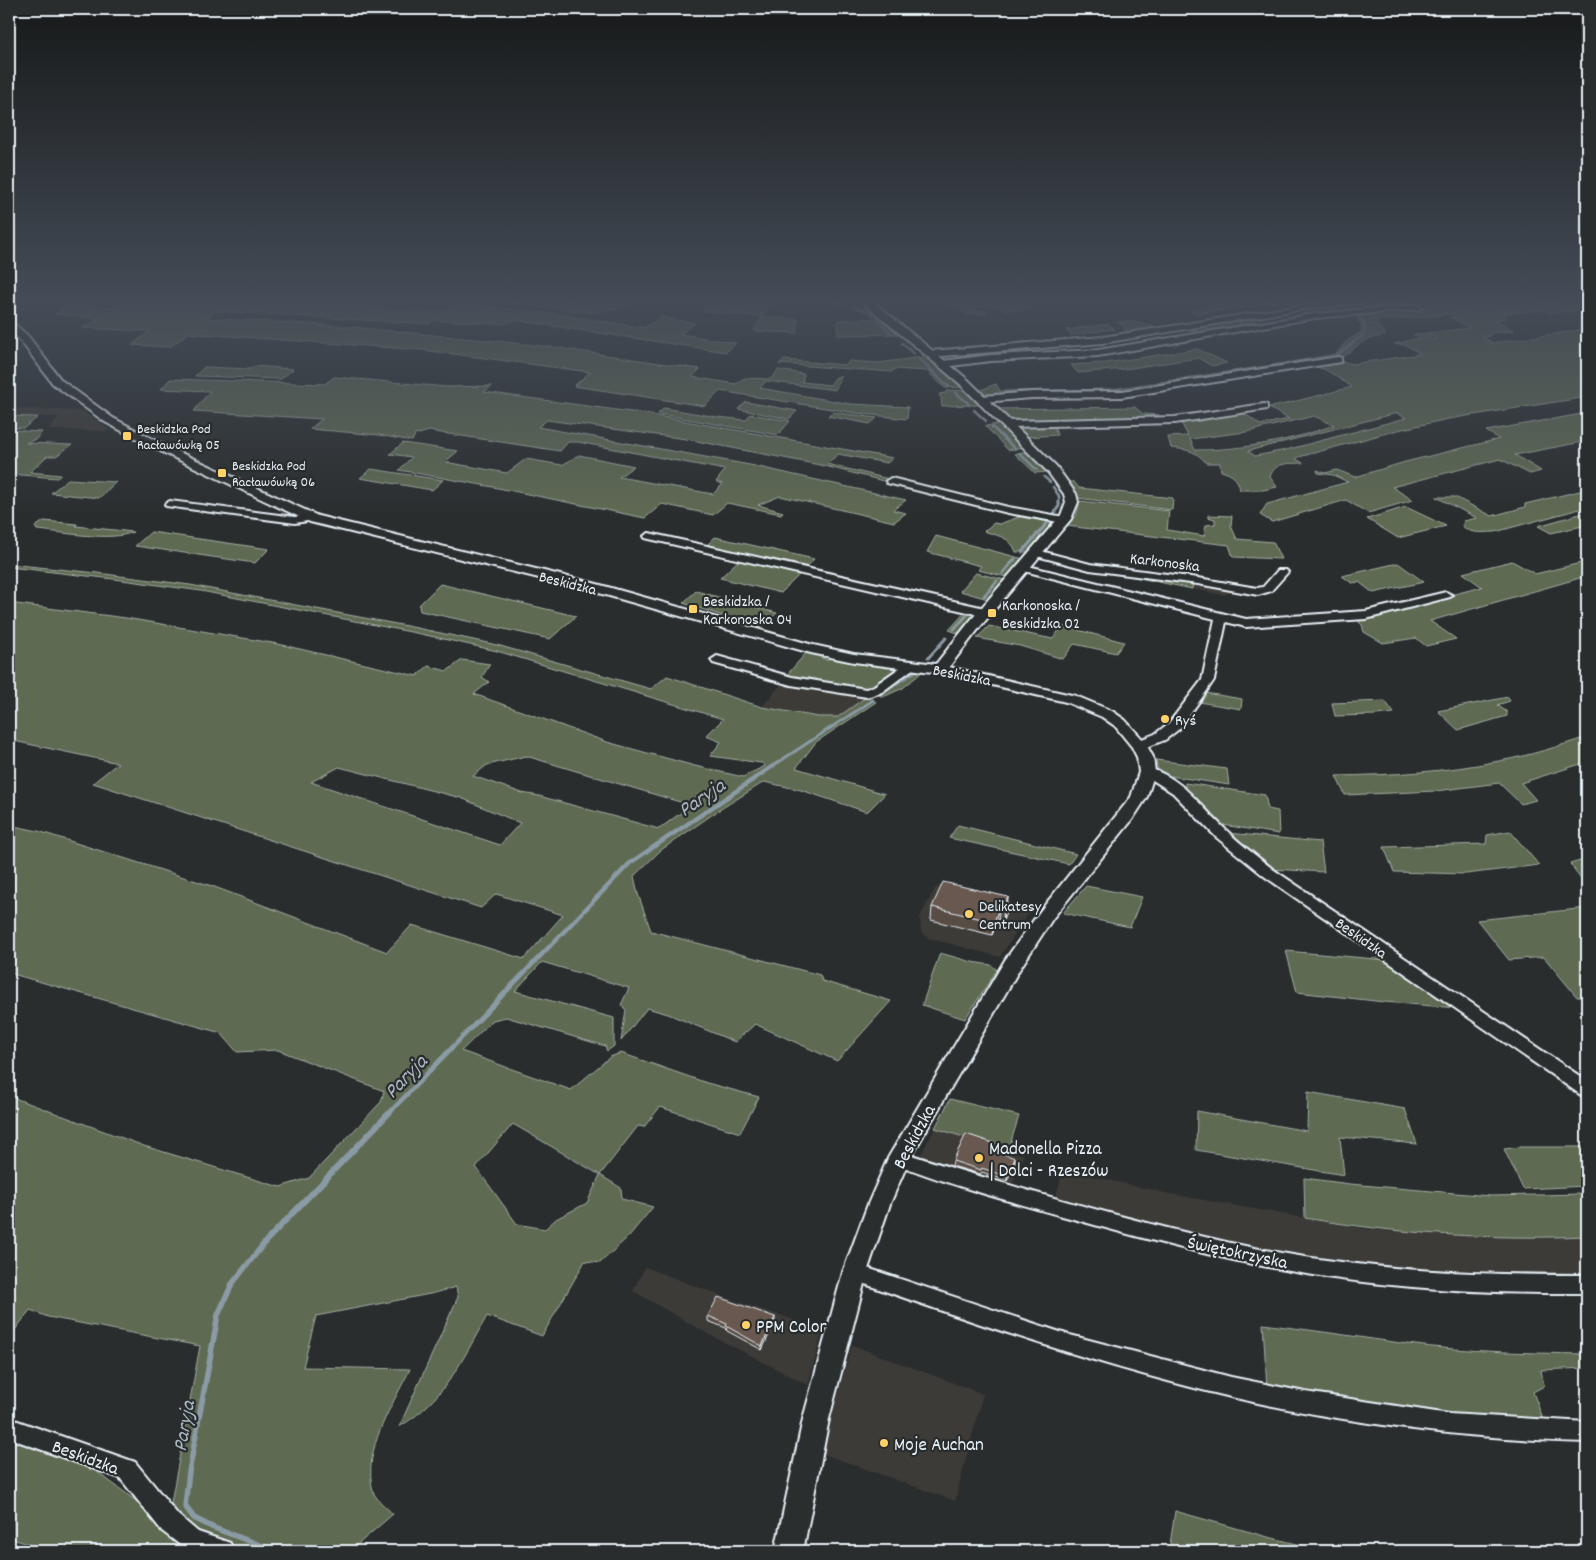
<svg xmlns="http://www.w3.org/2000/svg" width="1596" height="1560" viewBox="0 0 1596 1560" font-family="Dekko,sans-serif">
	<style>
		.built { fill: #3d3a38 }
		.green { fill: #5e6b52; stroke: #a3aea5; fill-rule: evenodd }
		.lines { fill: none; stroke-linecap: round; stroke-linejoin: round }
		.stream-far3 { stroke: #8b9ba6; stroke-width: 2.5 }
		.stream-far2 { stroke: #8b9ba6; stroke-width: 3 }
		.stream-far1 { stroke: #8b9ba6; stroke-width: 4.5 }
		.stream { stroke: #8b9ba6; stroke-width: 5.5 }
		.minor-casing { stroke: #e8f1f8; stroke-width: 4 }
		.tertiary-casing { stroke: #e8f1f8; stroke-width: 4 }
		.minor { fill: #2a2d2e; fill-rule: evenodd }
		.tertiary { fill: #2a2d2e; fill-rule: evenodd }
		.rail { stroke: #e8f1f8; stroke-width: 5.5; stroke-dasharray: 11 5.5; stroke-linecap: butt }
		.wall { fill: #594d45; stroke: #e8f1f8 }
		.shaded-wall { fill: #493e38; stroke: #e8f1f8 }
		.building { fill: #685950; stroke: #e8f1f8 }
		.poi-dot { fill: #ffd166; stroke: #2a2d2e; stroke-width: 2 }
		.labels { text-anchor: middle; stroke-width: 4.5; stroke-linejoin: round; paint-order: stroke }
		.far-poi-label { font-size: 14px; fill: #e8f1f8; stroke: #2a2d2e; text-anchor: start }
		.street-label { font-size: 16px; fill: #e8f1f8; stroke: #2a2d2e }
		.poi-label { font-size: 16px; fill: #e8f1f8; stroke: #2a2d2e; text-anchor: start }
		.near-street-label { font-size: 19px; fill: #e8f1f8; stroke: #2a2d2e }
		.near-poi-label { font-size: 19px; fill: #e8f1f8; stroke: #2a2d2e; text-anchor: start }
		.near-water-label { font-size: 21px; font-style: italic; fill: #aab8c2; stroke: #2a2d2e }
	</style>
	<rect width="100%" height="100%" fill="#2a2d2e"/>
	<filter id="ink" filterUnits="userSpaceOnUse"><feTurbulence type="fractalNoise" baseFrequency=".02" numOctaves="2"/><feDisplacementMap in="SourceGraphic" scale="10" xChannelSelector="R" yChannelSelector="G"/><feConvolveMatrix kernelMatrix="1 2 1 2 8 2 1 2 1" color-interpolation-filters="sRGB"/></filter>
	<g filter="url(#ink)">
		<g class="built">
			<polygon points="9,408 82,411 112,431 48,430 59,417 9,416"/>
			<polygon points="1193,582 1236,591 1224,595 1192,589"/>
			<polygon points="783,682 818,689 866,697 838,717 818,717 762,707"/>
			<polygon points="936,887 1004,903 1030,911 1000,957 928,938 921,932 920,917"/>
			<polygon points="935,1128 1024,1155 1011,1187 918,1160"/>
			<polygon points="1064,1168 1091,1176 1170,1194 1366,1229 1542,1238 1587,1236 1587,1278 1492,1276 1348,1264 1273,1252 1184,1234 1055,1199"/>
			<polygon points="645,1267 735,1301 823,1329 808,1385 710,1335 633,1291"/>
			<polygon points="852,1345 983,1394 955,1501 821,1453"/>
		</g>
		<g class="green">
			<path d="M 127,301 L 227,303 L 228,301 L 277,301 L 440,312 C 449,308 461,307 467,301 L 485,301 L 480,306 L 564,315 L 644,328 L 661,317 L 695,323 L 680,334 L 736,343 L 726,352 L 513,320 L 505,324 L 434,320 L 430,324 L 215,311 L 206,318 L 340,326 L 495,341 L 552,347 L 700,369 L 692,377 L 736,384 L 744,378 L 771,379 L 778,370 L 804,374 L 802,382 L 830,385 L 835,378 L 842,375 L 835,390 L 766,381 L 760,388 L 851,404 L 908,407 L 907,419 L 856,413 L 720,391 L 705,406 L 574,386 L 590,372 L 423,350 L 188,333 L 170,347 L 132,345 L 150,331 L 82,328 L 99,319 L 55,314 L 66,306 L 115,308 Z"/>
			<polygon points="491,301 632,301 615,310 604,309 598,313"/>
			<polygon points="715,301 768,305 762,317 798,319 797,333 754,331 762,317 702,311"/>
			<polygon points="954,301 1021,301 1034,310 1004,310 1000,306 970,306 973,311 985,310 987,314 966,314 950,304"/>
			<polygon points="1240,301 1281,301 1197,314 1190,310"/>
			<polygon points="1369,301 1405,301 1413,306 1308,316 1296,309"/>
			<polygon points="1461,301 1565,301 1433,316 1358,322 1357,314"/>
			<path d="M 1575,301 L 1587,305 L 1587,309 L 1551,313 L 1541,310 L 1503,314 L 1507,318 L 1496,320 L 1514,331 L 1490,333 L 1490,336 L 1482,337 L 1493,343 L 1587,329 L 1587,397 L 1448,419 L 1398,430 L 1299,457 L 1296,459 L 1303,463 C 1289,464 1275,461 1270,477 L 1277,487 L 1263,490 L 1240,490 C 1238,478 1232,474 1221,471 L 1220,463 L 1206,463 C 1196,450 1187,450 1171,448 L 1168,437 L 1188,436 L 1180,421 L 1244,413 L 1260,425 L 1289,419 L 1269,408 L 1352,387 L 1326,370 L 1317,367 L 1343,361 L 1352,364 L 1421,354 L 1406,345 L 1394,344 L 1416,339 L 1437,339 L 1433,336 L 1418,337 L 1413,335 L 1470,328 L 1450,317 ZM 1397,413 L 1406,418 L 1286,450 L 1255,456 L 1248,451 ZM 1314,416 L 1334,425 C 1290,441 1242,450 1195,450 L 1190,439 L 1246,432 Z"/>
			<polygon points="1248,317 1260,324 1201,335 1186,327"/>
			<polygon points="880,318 899,334 838,335 838,320"/>
			<polygon points="1127,321 1154,326 1158,329 1130,334 1123,328 1125,326 1118,322"/>
			<path d="M 1375,323 L 1386,335 C 1377,337 1369,338 1362,342 C 1350,350 1349,355 1334,360 L 1116,393 L 984,397 L 978,391 L 996,384 L 1000,391 L 1112,389 L 1279,364 L 1336,354 L 1346,342 L 1362,331 L 1361,324 Z"/>
			<polygon points="1108,324 1115,329 1071,335 1066,330"/>
			<polygon points="1197,349 1227,363 1212,366 1198,358 1125,369 1078,373 1071,365 1105,363"/>
			<polygon points="921,357 931,361 962,387 945,388 927,371 894,369 892,372 779,364 784,360 846,365 849,361 879,363"/>
			<polygon points="254,366 293,369 281,379 195,376 204,367 251,369"/>
			<polygon points="334,377 447,387 492,386 484,392 646,414 893,458 887,463 838,454 827,464 889,479 887,482 825,466 686,439 547,420 538,427 750,465 906,500 893,510 906,513 894,522 780,496 758,505 783,512 781,514 727,503 713,515 662,504 645,518 493,487 399,470 412,457 390,454 403,443 458,451 445,462 507,473 526,459 562,465 579,455 634,466 619,477 713,494 723,484 716,482 725,470 578,442 568,442 560,451 429,431 415,435 412,441 379,435 310,429 322,419 194,411 210,391 161,389 170,379 325,384"/>
			<polygon points="964,390 979,405 942,406 941,398 939,394 946,393 946,391"/>
			<polygon points="746,402 797,411 789,419 738,409"/>
			<polygon points="1135,407 1143,414 1159,415 1146,420 1011,422 997,409"/>
			<polygon points="664,408 717,417 746,420 750,414 790,421 778,435 658,414"/>
			<polygon points="832,412 877,418 870,424 828,416"/>
			<polygon points="1587,413 1587,441 1515,455 1541,471 1530,474 1500,459 1392,487 1413,500 1368,513 1346,500 1272,522 1260,515 1267,504 1271,503 1348,482 1333,475 1318,473 1317,470 1325,473 1337,470 1355,477 1405,462 1499,439 1486,431"/>
			<polygon points="9,416 34,417 38,417 24,428 9,428"/>
			<polygon points="1053,423 1057,435 1027,437 1014,427"/>
			<polygon points="999,424 1023,447 1008,450 985,426"/>
			<polygon points="9,430 42,432 36,439 26,443 72,445 56,456 47,456 30,472 61,475 57,478 9,474"/>
			<polygon points="1022,452 1028,452 1047,472 1035,473 1015,454"/>
			<polygon points="371,469 443,480 432,490 360,478"/>
			<polygon points="68,479 116,482 99,498 51,493"/>
			<polygon points="1068,482 1074,482 1079,488 1173,498 1172,510 1077,498"/>
			<path d="M 1584,490 L 1587,491 L 1587,507 L 1495,532 C 1483,532 1472,535 1462,526 L 1464,521 L 1477,518 L 1436,497 L 1455,497 L 1492,516 L 1525,507 L 1525,504 Z"/>
			<polygon points="1080,501 1169,511 1167,530 1204,536 1206,525 1215,524 1215,519 1208,517 1208,515 1232,516 1231,526 1237,539 1273,542 1281,559 1233,557 1229,545 1066,526 1071,518 1076,516"/>
			<polygon points="1406,507 1446,526 1398,538 1367,519"/>
			<polygon points="1587,512 1587,525 1551,533 1538,526"/>
			<path d="M 1025,515 L 1054,520 L 1044,534 L 1035,534 L 1041,536 L 1028,552 L 1016,552 C 1011,537 998,536 984,531 L 994,523 L 999,524 Z"/>
			<path d="M 44,521 L 77,524 L 76,526 L 133,532 C 111,542 62,532 37,530 L 35,527 Z"/>
			<polygon points="151,532 269,549 255,563 135,546"/>
			<polygon points="936,536 1020,558 1022,559 1007,577 978,570 981,566 927,552"/>
			<polygon points="715,537 814,559 805,569 705,547"/>
			<polygon points="741,558 801,573 781,593 720,578"/>
			<polygon points="1512,561 1535,574 1581,563 1587,567 1587,576 1430,621 1456,639 1426,646 1416,638 1383,643 1364,632 1362,625 1356,619 1482,587 1463,573"/>
			<polygon points="1398,563 1424,582 1373,593 1359,582 1352,583 1342,576"/>
			<path d="M 9,564 L 97,573 L 190,585 L 412,627 L 497,645 L 651,689 L 667,676 L 762,707 L 818,717 L 838,717 L 866,697 L 876,702 L 816,742 L 796,768 L 885,794 L 867,812 L 801,790 L 764,782 L 716,812 L 661,850 L 634,876 L 638,894 L 651,931 L 820,975 L 822,981 L 891,1001 L 837,1061 L 755,1024 L 735,1042 L 668,1014 L 647,1008 L 621,1041 L 626,1010 L 621,1005 L 629,988 L 542,962 L 515,991 L 614,1018 L 614,1046 L 607,1051 L 605,1046 L 506,1017 L 493,1020 L 461,1051 L 571,1090 L 610,1057 L 621,1053 L 707,1083 L 759,1097 L 740,1133 L 660,1107 L 644,1127 L 638,1126 L 600,1175 L 621,1188 L 622,1199 L 653,1207 L 629,1236 L 600,1263 L 585,1261 L 542,1336 L 487,1316 C 462,1360 445,1400 399,1427 L 458,1297 L 456,1287 L 435,1293 L 316,1316 L 303,1367 L 410,1369 C 393,1405 362,1449 373,1491 C 375,1499 387,1508 393,1514 L 350,1551 L 249,1551 L 197,1533 L 170,1508 L 200,1346 L 48,1317 L 30,1310 L 9,1338 L 9,1096 L 144,1146 L 280,1187 L 309,1178 L 381,1102 L 384,1091 L 278,1050 L 237,1052 L 221,1033 L 9,973 L 9,825 L 38,831 L 212,886 L 387,952 L 412,925 L 524,959 L 563,915 L 496,894 L 481,908 L 93,783 L 118,763 L 9,740 L 9,603 L 126,618 L 278,644 L 417,676 L 428,666 L 447,671 L 462,660 L 490,664 L 482,677 L 489,682 L 474,694 L 607,742 L 695,766 L 743,777 L 765,766 L 762,763 L 710,756 L 721,742 L 706,736 L 723,719 L 497,651 L 421,634 L 201,591 L 122,580 L 9,567 ZM 526,756 L 690,805 L 690,806 L 659,829 L 539,796 L 522,793 L 473,776 L 487,765 ZM 339,767 L 461,798 L 520,823 L 500,845 L 311,782 ZM 513,1124 L 600,1175 L 587,1203 L 556,1219 L 545,1229 L 517,1224 L 476,1167 Z"/>
			<polygon points="976,573 1001,579 1004,580 988,599 960,591"/>
			<polygon points="1127,573 1193,582 1192,589 1120,574"/>
			<polygon points="440,584 576,616 550,639 420,611 419,605"/>
			<polygon points="696,591 777,613 760,628 683,603"/>
			<polygon points="967,610 975,613 960,631 958,633 949,630"/>
			<polygon points="989,626 1053,639 1062,626 1124,642 1116,653 1074,644 1063,659 1020,646 977,638"/>
			<polygon points="807,652 827,660 829,658 897,667 897,670 872,688 862,691 785,677"/>
			<polygon points="913,670 922,672 903,688 883,697 877,694"/>
			<polygon points="1205,693 1242,699 1241,709 1199,702"/>
			<polygon points="1508,697 1510,701 1497,705 1507,712 1507,716 1458,730 1438,711"/>
			<polygon points="1385,701 1394,713 1376,715 1335,716 1332,703"/>
			<path d="M 1587,737 L 1587,762 L 1521,783 L 1536,800 L 1521,804 L 1499,783 L 1436,791 L 1345,795 L 1336,776 C 1391,775 1445,772 1499,761 C 1529,756 1559,746 1587,737 Z"/>
			<polygon points="1156,760 1227,769 1229,785 1164,775 1158,773"/>
			<polygon points="1185,783 1265,795 1268,809 1278,811 1279,834 1217,824 1185,790"/>
			<polygon points="958,825 1076,854 1069,864 949,838"/>
			<polygon points="1510,831 1539,865 1466,874 1394,872 1384,847 1486,844 1487,835"/>
			<polygon points="1228,833 1320,842 1324,872 1271,869"/>
			<polygon points="1587,859 1587,886 1570,864"/>
			<polygon points="1086,886 1142,897 1130,927 1063,913"/>
			<polygon points="1587,908 1587,997 1577,997 1544,957 1509,960 1477,920"/>
			<polygon points="1286,951 1387,960 1457,1008 1384,1002 1297,992"/>
			<polygon points="940,953 972,962 991,965 997,970 965,1019 922,1005"/>
			<polygon points="1308,1092 1405,1109 1417,1144 1340,1137 1344,1175 1196,1150 1197,1111 1307,1131"/>
			<polygon points="950,1099 1019,1116 1008,1151 935,1128"/>
			<polygon points="1520,1147 1587,1147 1587,1186 1523,1189 1504,1149"/>
			<path d="M 1304,1178 L 1350,1184 L 1490,1196 L 1582,1194 L 1587,1202 L 1587,1236 C 1493,1240 1398,1234 1305,1218 Z"/>
			<path d="M 1263,1324 C 1311,1330 1359,1337 1407,1344 C 1466,1352 1528,1353 1587,1354 L 1587,1368 L 1541,1370 L 1544,1386 L 1533,1392 L 1544,1422 L 1421,1414 L 1267,1389 Z"/>
			<polygon points="9,1433 84,1462 151,1512 174,1538 202,1551 51,1551 9,1538"/>
			<polygon points="1175,1511 1268,1537 1318,1549 1318,1551 1169,1551"/>
		</g>
		<g class="lines">
			<g class="stream-far3">
				<polyline points="834,301 843,304"/>
				<polyline points="851,306 870,312 873,315"/>
				<polyline points="878,320 891,333"/>
				<polyline points="902,343 914,354"/>
				<polyline points="919,359 949,387"/>
				<polyline points="1316,361 1335,357 1365,333 1365,328 1359,317 1360,314 1398,301"/>
				<polyline points="955,392 969,404"/>
				<polyline points="1113,392 1252,371"/>
				<polyline points="985,396 1041,392"/>
				<polyline points="974,410 986,421"/>
				<polyline points="992,427 1015,449"/>
				<polyline points="1019,453 1037,470"/>
				<polyline points="1044,477 1050,482"/>
				<polyline points="1053,487 1059,496 1059,504"/>
			</g>
			<g class="stream-far2">
				<polyline points="1053,515 1059,506 1059,502"/>
				<polyline points="1022,552 1049,521"/>
				<polyline points="1003,573 1015,559"/>
				<polyline points="984,596 997,581"/>
				<polyline points="954,629 969,613"/>
				<polyline points="928,658 946,638"/>
				<polyline points="880,694 914,672"/>
				<polyline points="771,767 873,700"/>
			</g>
			<polyline class="stream-far1" points="391,1111 630,863 773,766"/>
			<polyline class="stream" points="276,1551 214,1528 194,1518 185,1506 189,1472 218,1315 232,1284 266,1241 392,1110"/>
			<defs>
				<g id="minor">
					<polygon points="1338,301 1364,301 1360,303 1298,310 1103,343 930,357 926,354 930,351 1103,337 1298,306"/>
					<polygon points="1579,301 1587,301 1587,305"/>
					<polygon points="1418,305 1422,307 1421,309 1315,318 1098,356 991,361 943,367 939,364 943,361 991,355 1098,350 1315,314"/>
					<polygon points="1338,357 1341,358 1341,362 1122,397 1032,398 982,402 977,399 982,396 1032,392 1122,391"/>
					<polygon points="1264,404 1267,405 1267,409 1175,423 1007,427 1002,424 1007,421 1175,417"/>
					<polygon points="891,478 1008,507 1064,517 1069,520 1064,523 1008,513 887,483 886,481"/>
					<polygon points="170,501 295,517 310,515 315,518 314,520 295,523 166,506 165,504"/>
					<polygon points="649,533 985,608 991,612 985,616 645,538 644,536"/>
					<polygon points="1037,550 1090,564 1198,578 1257,588 1263,587 1278,570 1286,570 1288,572 1271,591 1258,595 1198,584 1090,570 1033,555 1031,553"/>
					<polygon points="1024,565 1246,619 1366,611 1446,592 1452,595 1450,597 1366,619 1246,627 1226,622 1214,680 1206,692 1179,729 1165,740 1144,748 1134,748 1132,745 1134,742 1155,734 1169,723 1202,680 1215,619 1020,570 1018,568"/>
					<polygon points="717,656 792,677 866,689 874,686 908,662 912,661 918,665 882,692 867,697 791,685 713,663 711,660"/>
					<path d="M 1147,768 C 1181,776 1201,807 1226,830 C 1241,845 1258,857 1274,870 L 1587,1081 L 1587,1097 L 1581,1095 L 1264,876 L 1216,837 L 1173,793 L 1140,772 Z"/>
					<path d="M 899,1151 C 973,1175 1048,1197 1124,1217 C 1193,1235 1263,1252 1334,1261 C 1418,1273 1503,1275 1587,1275 L 1587,1293 C 1492,1294 1395,1289 1301,1273 C 1228,1261 1156,1242 1084,1222 C 1019,1204 955,1187 893,1163 L 890,1158 L 893,1153 Z"/>
					<path d="M 855,1264 L 1066,1334 L 1231,1377 L 1305,1392 L 1449,1414 L 1587,1422 L 1587,1442 C 1468,1439 1348,1424 1231,1397 C 1101,1366 974,1323 848,1278 L 845,1272 L 848,1266 Z"/>
					<polygon points="9,1418 135,1462 178,1515 198,1532 230,1543 233,1551 188,1551 162,1531 120,1478 9,1438"/>
				</g>
				<polygon id="tertiary" points="861,301 872,301 967,379 1056,466 1076,494 1078,502 1071,519 980,627 949,667 1076,696 1112,711 1125,720 1145,742 1153,757 1155,772 1147,797 1132,820 1053,918 1019,970 909,1160 890,1204 867,1272 829,1419 803,1551 775,1551 803,1419 843,1272 868,1204 888,1158 1005,960 1041,910 1131,797 1139,772 1137,757 1132,747 1115,726 1102,717 1066,702 940,673 854,662 811,653 588,590 310,522 158,450 105,422 53,384 20,340 9,329 9,321 12,322 28,336 61,380 113,418 166,446 318,516 597,584 813,645 854,654 936,664 970,621 1061,515 1066,502 1064,494 1048,472 959,383"/>
			</defs>
			<use href="#minor" class="minor-casing"/>
			<use href="#tertiary" class="tertiary-casing"/>
			<use href="#minor" class="minor"/>
			<use href="#tertiary" class="tertiary"/>
			<polyline class="rail" points="9,1545 28,1551"/>
		</g>
		<g class="wall">
			<polygon points="1008,897 1007,910 1003,920 998,919 992,935 931,920 932,907"/>
			<polygon points="993,1148 992,1150 1015,1163 1007,1181 982,1172 980,1174 952,1166 953,1161"/>
			<polygon points="708,1316 775,1321 762,1350 727,1331 726,1328 708,1321"/>
		</g>
		<g class="shaded-wall">
			<polygon points="1008,897 1007,910 1003,920 1004,907"/>
			<polygon points="1000,906 998,919 992,935 994,922"/>
			<polygon points="1015,1158 1015,1163 1007,1181 1007,1177"/>
			<polygon points="775,1317 775,1321 762,1350 762,1346"/>
		</g>
		<g class="building">
			<polygon points="943,882 1008,897 1004,907 1000,906 994,922 932,907"/>
			<polygon points="966,1134 993,1143 990,1149 1015,1158 1007,1177 982,1168 981,1170 953,1161"/>
			<polygon points="718,1297 775,1317 762,1346 726,1326 727,1324 708,1316"/>
		</g>
	</g>
	<linearGradient id="sky" x2="0" y2="1"><stop stop-color="#171919"/><stop offset="0.58" stop-color="#444c57"/><stop offset="1" stop-color="#444c57" stop-opacity="0"/></linearGradient>
	<rect width="1596" height="519" fill="url(#sky)"/>
	<g class="poi-dot">
		<rect x="122" y="431" width="10" height="10" rx="2.5"/>
		<rect x="217" y="468" width="10" height="10" rx="2.5"/>
		<rect x="688" y="604" width="10" height="10" rx="2.5"/>
		<rect x="987" y="608" width="10" height="10" rx="2.5"/>
		<circle cx="1165" cy="719" r="5"/>
		<circle cx="969" cy="914" r="5"/>
		<circle cx="979" cy="1158" r="5"/>
		<circle cx="746" cy="1325" r="5"/>
		<circle cx="884" cy="1443" r="5"/>
	</g>
	<g class="labels">
		<g class="far-poi-label">
			<text x="137" y="433">Beskidzka Pod<tspan x="137" dy="16">Racławówką 05</tspan></text>
			<text x="232" y="470">Beskidzka Pod<tspan x="232" dy="16">Racławówką 06</tspan></text>
		</g>
		<g class="street-label">
			<text transform="translate(1165 561) rotate(7)" y="6">Karkonoska</text>
			<text transform="translate(568 582) rotate(14)" y="6">Beskidzka</text>
			<text transform="translate(962 674) rotate(11)" y="6">Beskidzka</text>
			<text transform="translate(1362 937) rotate(35)" y="6">Beskidzka</text>
		</g>
		<g class="poi-label">
			<text x="703" y="606">Beskidzka /<tspan x="703" dy="18">Karkonoska 04</tspan></text>
			<text x="1002" y="610">Karkonoska /<tspan x="1002" dy="18">Beskidzka 02</tspan></text>
			<text x="1175" y="725">Ryś</text>
			<text x="979" y="911">Delikatesy<tspan x="979" dy="18">Centrum</tspan></text>
		</g>
		<g class="near-street-label">
			<text transform="translate(913 1136) rotate(-62)" y="7">Beskidzka</text>
			<text transform="translate(1238 1251) rotate(12)" y="7">Świętokrzyska</text>
			<text transform="translate(86 1456) rotate(20)" y="7">Beskidzka</text>
		</g>
		<g class="near-poi-label">
			<text x="989" y="1154">Madonella Pizza<tspan x="989" dy="22">| Dolci - Rzeszów</tspan></text>
			<text x="756" y="1332">PPM Color</text>
			<text x="894" y="1450">Moje Auchan</text>
		</g>
		<g class="near-water-label">
			<text transform="translate(701 797) rotate(-34)" y="7">Paryja</text>
			<text transform="translate(405 1076) rotate(-46)" y="7">Paryja</text>
			<text transform="translate(183 1426) rotate(-80)" y="7">Paryja</text>
		</g>
	</g>
	<rect width="1596" height="1560" fill="none" stroke="#2a2d2e" stroke-width="30"/>
	<rect x="15" y="15" width="1566" height="1530" fill="none" stroke="#e8f1f8" stroke-width="2" filter="url(#ink)"/>
</svg>
